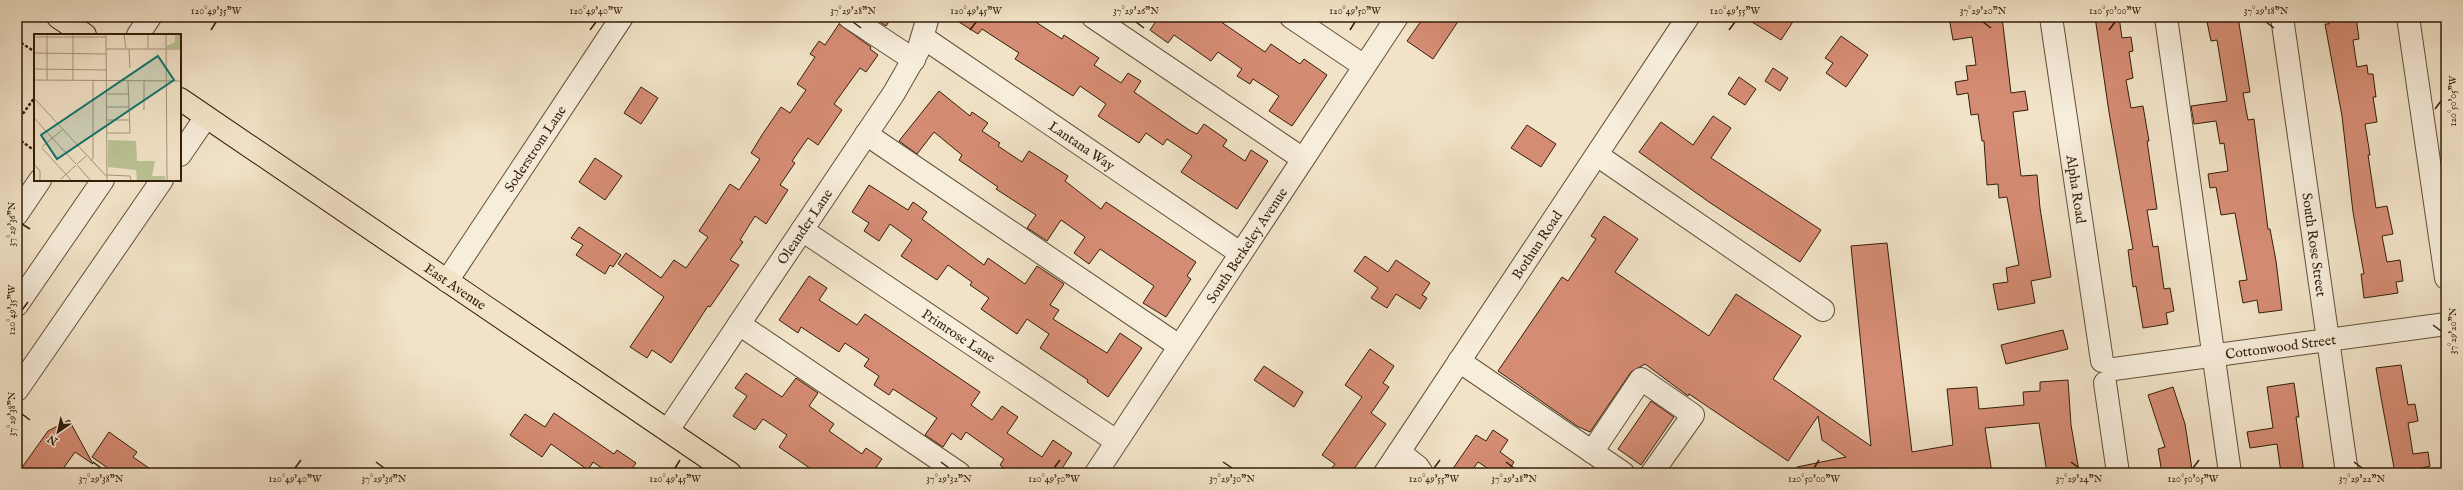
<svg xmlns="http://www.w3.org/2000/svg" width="2463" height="490" viewBox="0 0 2463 490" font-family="'IM FELL English',serif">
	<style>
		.building { fill: #d58c74; stroke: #331f08 }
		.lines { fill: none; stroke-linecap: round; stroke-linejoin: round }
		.minor-casing { stroke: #635038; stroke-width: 24 }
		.major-casing { stroke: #331f08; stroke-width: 24 }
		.path { stroke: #331f08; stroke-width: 2.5; stroke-dasharray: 3 2; stroke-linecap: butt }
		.minor { stroke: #f7eddb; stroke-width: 22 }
		.major { stroke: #f2e3c8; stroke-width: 22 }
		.ticks { fill: none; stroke: #331f08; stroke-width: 1.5 }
		.labels { text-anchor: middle; stroke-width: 3; stroke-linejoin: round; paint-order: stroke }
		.street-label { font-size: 14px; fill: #331f08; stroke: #f7eddb }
		.inset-road { fill: none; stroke: #a6957b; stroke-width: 1 }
		.view { fill: #0f766e; fill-opacity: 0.15; stroke: #0f766e; stroke-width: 2 }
		.inset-edge { fill: none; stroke: #331f08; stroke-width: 2 }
		.neatline { fill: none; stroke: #331f08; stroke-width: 1.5 }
		.ticks-label { font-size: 10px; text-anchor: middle; fill: #331f08 }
	</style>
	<rect width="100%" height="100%" fill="#f2e3c8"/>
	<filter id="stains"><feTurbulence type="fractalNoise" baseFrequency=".005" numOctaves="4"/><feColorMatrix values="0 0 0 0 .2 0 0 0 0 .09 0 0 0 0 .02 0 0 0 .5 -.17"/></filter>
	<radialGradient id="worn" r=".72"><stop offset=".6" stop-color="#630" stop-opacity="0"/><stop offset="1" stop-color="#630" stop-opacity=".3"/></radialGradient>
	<g class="building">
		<polygon points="872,17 892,17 886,26"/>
		<polygon points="951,17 1028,17 1062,39 1064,35 1099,58 1094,65 1121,83 1128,73 1141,81 1134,92 1189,130 1197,134 1204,124 1227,140 1223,146 1245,161 1251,150 1268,161 1237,209 1181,172 1192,156 1167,139 1163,145 1146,133 1139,143 1098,116 1106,104 1080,86 1073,96 1015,59 1019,53 982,29 978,34"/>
		<polygon points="1159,17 1214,17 1265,52 1271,44 1300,64 1304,59 1327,75 1292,126 1269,111 1279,96 1253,79 1250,84 1237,76 1242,69 1218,52 1211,61 1174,35 1168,43 1150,30"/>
		<polygon points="1424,17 1461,17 1433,59 1407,41"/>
		<polygon points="1744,17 1796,17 1781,40"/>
		<polygon points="1949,17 2002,17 2011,93 2025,91 2028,110 2013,112 2021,176 2037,175 2040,208 2051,277 2031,281 2035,303 1998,310 1993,284 2008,282 2006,268 2019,265 2007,197 1999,198 1998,184 1987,185 1984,141 1982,141 1978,114 1971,115 1968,93 1957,95 1955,82 1968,80 1966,66 1976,65 1972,37 1953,40"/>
		<polygon points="2095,17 2119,17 2122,38 2131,37 2133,51 2129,52 2133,78 2126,80 2131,108 2143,106 2149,141 2147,141 2157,209 2147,210 2153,247 2158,246 2164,289 2170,288 2174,311 2166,313 2168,324 2143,328 2136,286 2133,287 2128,250 2133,249 2109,112"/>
		<polygon points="2206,17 2238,17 2250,92 2243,93 2248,120 2254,119 2268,229 2270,229 2276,261 2282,310 2259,313 2257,300 2243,303 2239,281 2247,280 2235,213 2221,215 2216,187 2210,188 2208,174 2228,171 2224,143 2220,144 2216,121 2194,124 2191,106 2227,101 2217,40 2211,41"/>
		<polygon points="2328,17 2356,17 2359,39 2353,40 2357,67 2367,65 2368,74 2373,74 2376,97 2373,97 2377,122 2365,124 2370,155 2368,155 2376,208 2387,206 2393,234 2382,236 2387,262 2400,260 2403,281 2396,282 2398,293 2364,298 2361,274 2364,274 2353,212 2342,116 2325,24 2329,24"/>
		<polygon points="839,24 871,47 870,49 878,55 866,72 860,68 834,104 842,110 818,145 808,138 792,161 795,163 780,185 788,190 766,224 755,216 740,240 743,242 730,260 739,265 710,307 708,306 671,363 652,350 647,358 630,347 664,297 618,264 626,253 661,278 674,260 686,268 708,237 699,231 730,184 739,190 760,159 751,153 762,135 781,107 790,113 806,90 797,84 815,57 810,54 819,41 825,45"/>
		<polygon points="1841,36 1868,55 1846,87 1826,73 1833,63 1825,58"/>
		<polygon points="1773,68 1788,78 1780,91 1765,81"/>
		<polygon points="1739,77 1756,89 1745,105 1728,94"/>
		<polygon points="641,87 658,98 641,124 624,113"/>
		<polygon points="939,91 970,116 972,112 988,123 982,131 1000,143 998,146 1022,162 1029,151 1068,176 1065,181 1101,209 1106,202 1196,262 1187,276 1191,279 1166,317 1143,303 1154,286 1100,249 1089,264 1074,253 1085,237 1061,220 1047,241 1027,228 1036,215 996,189 998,187 959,160 962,155 934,132 917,154 899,141"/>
		<polygon points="1713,116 1731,128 1711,158 1821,230 1800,262 1709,202 1639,152 1661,122 1693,145"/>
		<polygon points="1527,125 1556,144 1541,167 1511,148"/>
		<polygon points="595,158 622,176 605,200 579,182"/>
		<polygon points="869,185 908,210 913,202 927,212 922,219 984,265 988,258 1025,284 1037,266 1064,284 1050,305 1059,310 1053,319 1107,353 1120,333 1142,348 1108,397 1087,382 1088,380 1040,348 1049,334 1027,319 1017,334 981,309 989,298 970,285 972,282 948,265 937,280 901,256 912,240 890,224 879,241 864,231 869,223 852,212"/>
		<polygon points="1604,216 1638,239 1615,272 1709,336 1736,294 1801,336 1773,379 1871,446 1851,246 1887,243 1912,452 1953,445 1947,389 1977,387 1979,409 2024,405 2023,392 2040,391 2040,382 2068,380 2071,425 2079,471 2047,473 2039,423 1985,428 1992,473 1797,473 1797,467 1846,457 1822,440 1818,416 1788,461 1689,394 1688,396 1645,364 1631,372 1590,432 1577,426 1498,371 1562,277 1568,281 1596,239 1591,236"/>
		<polygon points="579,227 621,255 613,267 610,265 605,274 576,255 583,245 571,238"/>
		<polygon points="1365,256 1388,272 1396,260 1430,283 1422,295 1427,298 1420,309 1396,294 1387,308 1371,298 1378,288 1354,271"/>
		<polygon points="809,276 827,288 819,300 857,325 865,314 980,392 971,405 992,420 1002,406 1018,417 1007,433 1042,457 1053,440 1072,453 1059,473 1011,473 1000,465 1004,459 966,432 961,440 952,433 943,447 925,435 937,418 893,389 889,395 874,385 879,376 864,366 869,359 845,343 839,352 801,327 798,333 779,320"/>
		<polygon points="2063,330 2068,349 2006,364 2001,345"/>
		<polygon points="1370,349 1394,366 1383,383 1389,387 1371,413 1386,424 1351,473 1328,473 1335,464 1322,455 1362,397 1345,385"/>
		<polygon points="2401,365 2408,405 2415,404 2418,421 2408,423 2413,454 2428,452 2430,466 2418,469 2418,473 2395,473 2382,403 2376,368"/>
		<polygon points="1264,366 1303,392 1294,407 1254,380"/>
		<polygon points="746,373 782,397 796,378 818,393 809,406 834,424 829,431 862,454 866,448 882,459 872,473 817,473 779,447 787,435 763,419 755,430 733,416 747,396 735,388"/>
		<polygon points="2294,383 2299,417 2296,417 2304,473 2281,473 2277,444 2250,448 2247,432 2273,428 2267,387"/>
		<polygon points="2173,387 2185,424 2192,469 2162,473 2158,449 2165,447 2148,395"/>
		<polygon points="1651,401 1674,417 1641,465 1618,449"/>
		<polygon points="554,413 614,454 617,450 636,463 629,473 609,473 593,462 588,470 551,444 542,457 510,435 525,414 545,427"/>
		<polygon points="69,420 93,464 75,452 60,473 18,473 48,431"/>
		<polygon points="1493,430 1508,440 1500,452 1514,462 1507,473 1495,473 1478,462 1470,473 1450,473 1476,435 1486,441"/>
		<polygon points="109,432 137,452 133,457 156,473 115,473 92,457"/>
	</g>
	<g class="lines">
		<defs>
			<g id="minor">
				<polyline points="849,17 914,60"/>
				<polyline points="1093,17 1303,159"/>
				<polyline points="1291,17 1364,66"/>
				<path id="s1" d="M 2051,17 L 2102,361"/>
				<polyline points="2166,17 2230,473"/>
				<path id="s2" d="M 2282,17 L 2347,473"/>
				<polyline points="2408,17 2446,278"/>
				<polyline points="138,35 150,17"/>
				<path id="s3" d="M 924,38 L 1240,253"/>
				<polyline points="866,134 1179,346"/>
				<polyline points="180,155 206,117"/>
				<polyline points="1597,155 1823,310"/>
				<polyline points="17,214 40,180"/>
				<path id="s4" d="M 802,230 L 1116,441"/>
				<path id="s5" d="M 447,281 L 622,17"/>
				<polyline points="17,305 103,180"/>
				<polyline points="739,324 959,473"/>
				<polyline points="1459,361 1623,473"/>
				<path id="s6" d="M 2114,369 L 2446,324"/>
				<polyline points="2105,383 2118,473"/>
				<polyline points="17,390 162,180"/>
				<path id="s7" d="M 668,430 L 894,93 L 918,51 L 928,17"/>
				<polyline points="1399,452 1418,467 1422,473"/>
				<polyline points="1592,452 1641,379 1693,415 1652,473"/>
				<path id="s8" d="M 1096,473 L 1397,17"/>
				<path id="s9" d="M 1385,473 L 1688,17"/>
			</g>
			<g id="major">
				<polyline points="58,17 85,35"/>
				<path id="s10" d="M 180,99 L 730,473"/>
			</g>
		</defs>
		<use href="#minor" class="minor-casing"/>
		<use href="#major" class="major-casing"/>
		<g class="path">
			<polyline points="17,40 35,52"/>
			<polyline points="17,122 35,97"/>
			<polyline points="17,138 35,151"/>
		</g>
		<use href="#minor" class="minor"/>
		<use href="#major" class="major"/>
	</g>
	<path class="ticks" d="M 853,22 L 861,28M 1136,22 L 1144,28M 1983,22 L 1991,28M 2266,22 L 2274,28M 211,30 L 216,22M 590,30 L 596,22M 970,30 L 976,22M 1350,30 L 1355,22M 1729,30 L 1735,22M 2109,30 L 2115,22M 2435,109 L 2441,101M 22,224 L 30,229M 22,310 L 28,302M 2433,325 L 2441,331M 22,414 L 30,420M 93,462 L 101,468M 376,462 L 384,468M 941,462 L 949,468M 1223,462 L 1232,468M 1506,462 L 1514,468M 2071,462 L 2079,468M 2354,462 L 2362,468M 295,468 L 301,460M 675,468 L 680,460M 1054,468 L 1060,460M 1434,468 L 1440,460M 1814,468 L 1819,460M 2193,468 L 2199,460"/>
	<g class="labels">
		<g class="street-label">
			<text dy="5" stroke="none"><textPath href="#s3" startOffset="191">Lantana Way</textPath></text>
			<text dy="5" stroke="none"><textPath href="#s5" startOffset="159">Soderstrom Lane</textPath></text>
			<text dy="5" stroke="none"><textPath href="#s1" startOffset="174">Alpha Road</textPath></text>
			<text dy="5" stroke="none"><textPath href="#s7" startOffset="245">Oleander Lane</textPath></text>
			<text dy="5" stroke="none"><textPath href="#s8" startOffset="273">South Berkeley Avenue</textPath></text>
			<text dy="5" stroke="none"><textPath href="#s9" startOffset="274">Bothun Road</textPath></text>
			<text dy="5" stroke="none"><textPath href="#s2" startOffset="230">South Rose Street</textPath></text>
			<text dy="5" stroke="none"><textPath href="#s10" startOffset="333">East Avenue</textPath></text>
			<text dy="5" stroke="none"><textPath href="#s4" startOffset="189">Primrose Lane</textPath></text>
			<text dy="5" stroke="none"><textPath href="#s6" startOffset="168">Cottonwood Street</textPath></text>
		</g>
	</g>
	<g transform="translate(34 34)">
		<rect width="147" height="147" fill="#f2e3c8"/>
		<path d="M 133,0 L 147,0 L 147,16 L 133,16 L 133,12 L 141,8 L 141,1 ZM 74,106 L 102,107 L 103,127 L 121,127 L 118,142 L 131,142 L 131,147 L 103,147 L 102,136 L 74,133 Z" fill="#bcc395"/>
		<path class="inset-road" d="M 72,0 L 73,147M 90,0 L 92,15M 132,0 L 133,147M 0,3 L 72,3M 72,15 L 132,15M 95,15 L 96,34M 114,15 L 114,0M 0,19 L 72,20M 0,35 L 72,36M 0,46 L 147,47M 13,46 L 13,0M 39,46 L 39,0M 110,47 L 110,76M 73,60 L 94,60M 0,64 L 73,143M 73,73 L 95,73M 0,84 L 42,130M 73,86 L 96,86M 73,99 L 96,99 L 94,47M 8,113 L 28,96M 8,114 L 38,147M 57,127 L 59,124 L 59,47M 0,130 L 6,137 L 6,147M 43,130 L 52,122M 43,131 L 57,147M 73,141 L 96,142 L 97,147M 27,145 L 42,131"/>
		<path class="view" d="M 124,22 L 140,46 L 23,125 L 7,101 Z"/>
		<rect width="147" height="147" class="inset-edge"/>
	</g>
	<rect width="2463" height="490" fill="none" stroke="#f2e3c8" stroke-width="44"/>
	<g transform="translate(58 432) rotate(214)" stroke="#f7eddb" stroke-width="3" paint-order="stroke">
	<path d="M0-3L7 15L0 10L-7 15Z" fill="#331f08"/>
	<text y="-6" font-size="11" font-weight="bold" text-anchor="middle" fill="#331f08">N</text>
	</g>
	<rect x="22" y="22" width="2419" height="446" class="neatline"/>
	<g class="ticks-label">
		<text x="216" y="14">120°49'35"W</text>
		<text x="596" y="14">120°49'40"W</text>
		<text x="853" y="14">37°29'28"N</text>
		<text x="976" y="14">120°49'45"W</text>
		<text x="1136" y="14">37°29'26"N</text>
		<text x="1355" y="14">120°49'50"W</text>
		<text x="1735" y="14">120°49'55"W</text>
		<text x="1983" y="14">37°29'20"N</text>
		<text x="2115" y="14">120°50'00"W</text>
		<text x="2266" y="14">37°29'18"N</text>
		<text transform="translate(2452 101) rotate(-90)" y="4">120°50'05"W</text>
		<text transform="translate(11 224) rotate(-90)" y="4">37°29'36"N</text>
		<text transform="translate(11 310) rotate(-90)" y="4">120°49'35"W</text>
		<text transform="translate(2452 331) rotate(-90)" y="4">37°29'20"N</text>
		<text transform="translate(11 414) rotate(-90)" y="4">37°29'38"N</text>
		<text x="101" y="482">37°29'38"N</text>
		<text x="295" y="482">120°49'40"W</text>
		<text x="384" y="482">37°29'36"N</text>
		<text x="675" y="482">120°49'45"W</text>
		<text x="949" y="482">37°29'32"N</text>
		<text x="1054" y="482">120°49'50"W</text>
		<text x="1232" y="482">37°29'30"N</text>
		<text x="1434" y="482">120°49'55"W</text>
		<text x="1514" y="482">37°29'28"N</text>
		<text x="1814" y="482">120°50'00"W</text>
		<text x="2079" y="482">37°29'24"N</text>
		<text x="2193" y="482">120°50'05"W</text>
		<text x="2362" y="482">37°29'22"N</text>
	</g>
	<rect width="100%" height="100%" filter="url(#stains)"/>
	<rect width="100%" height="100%" fill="url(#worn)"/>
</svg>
